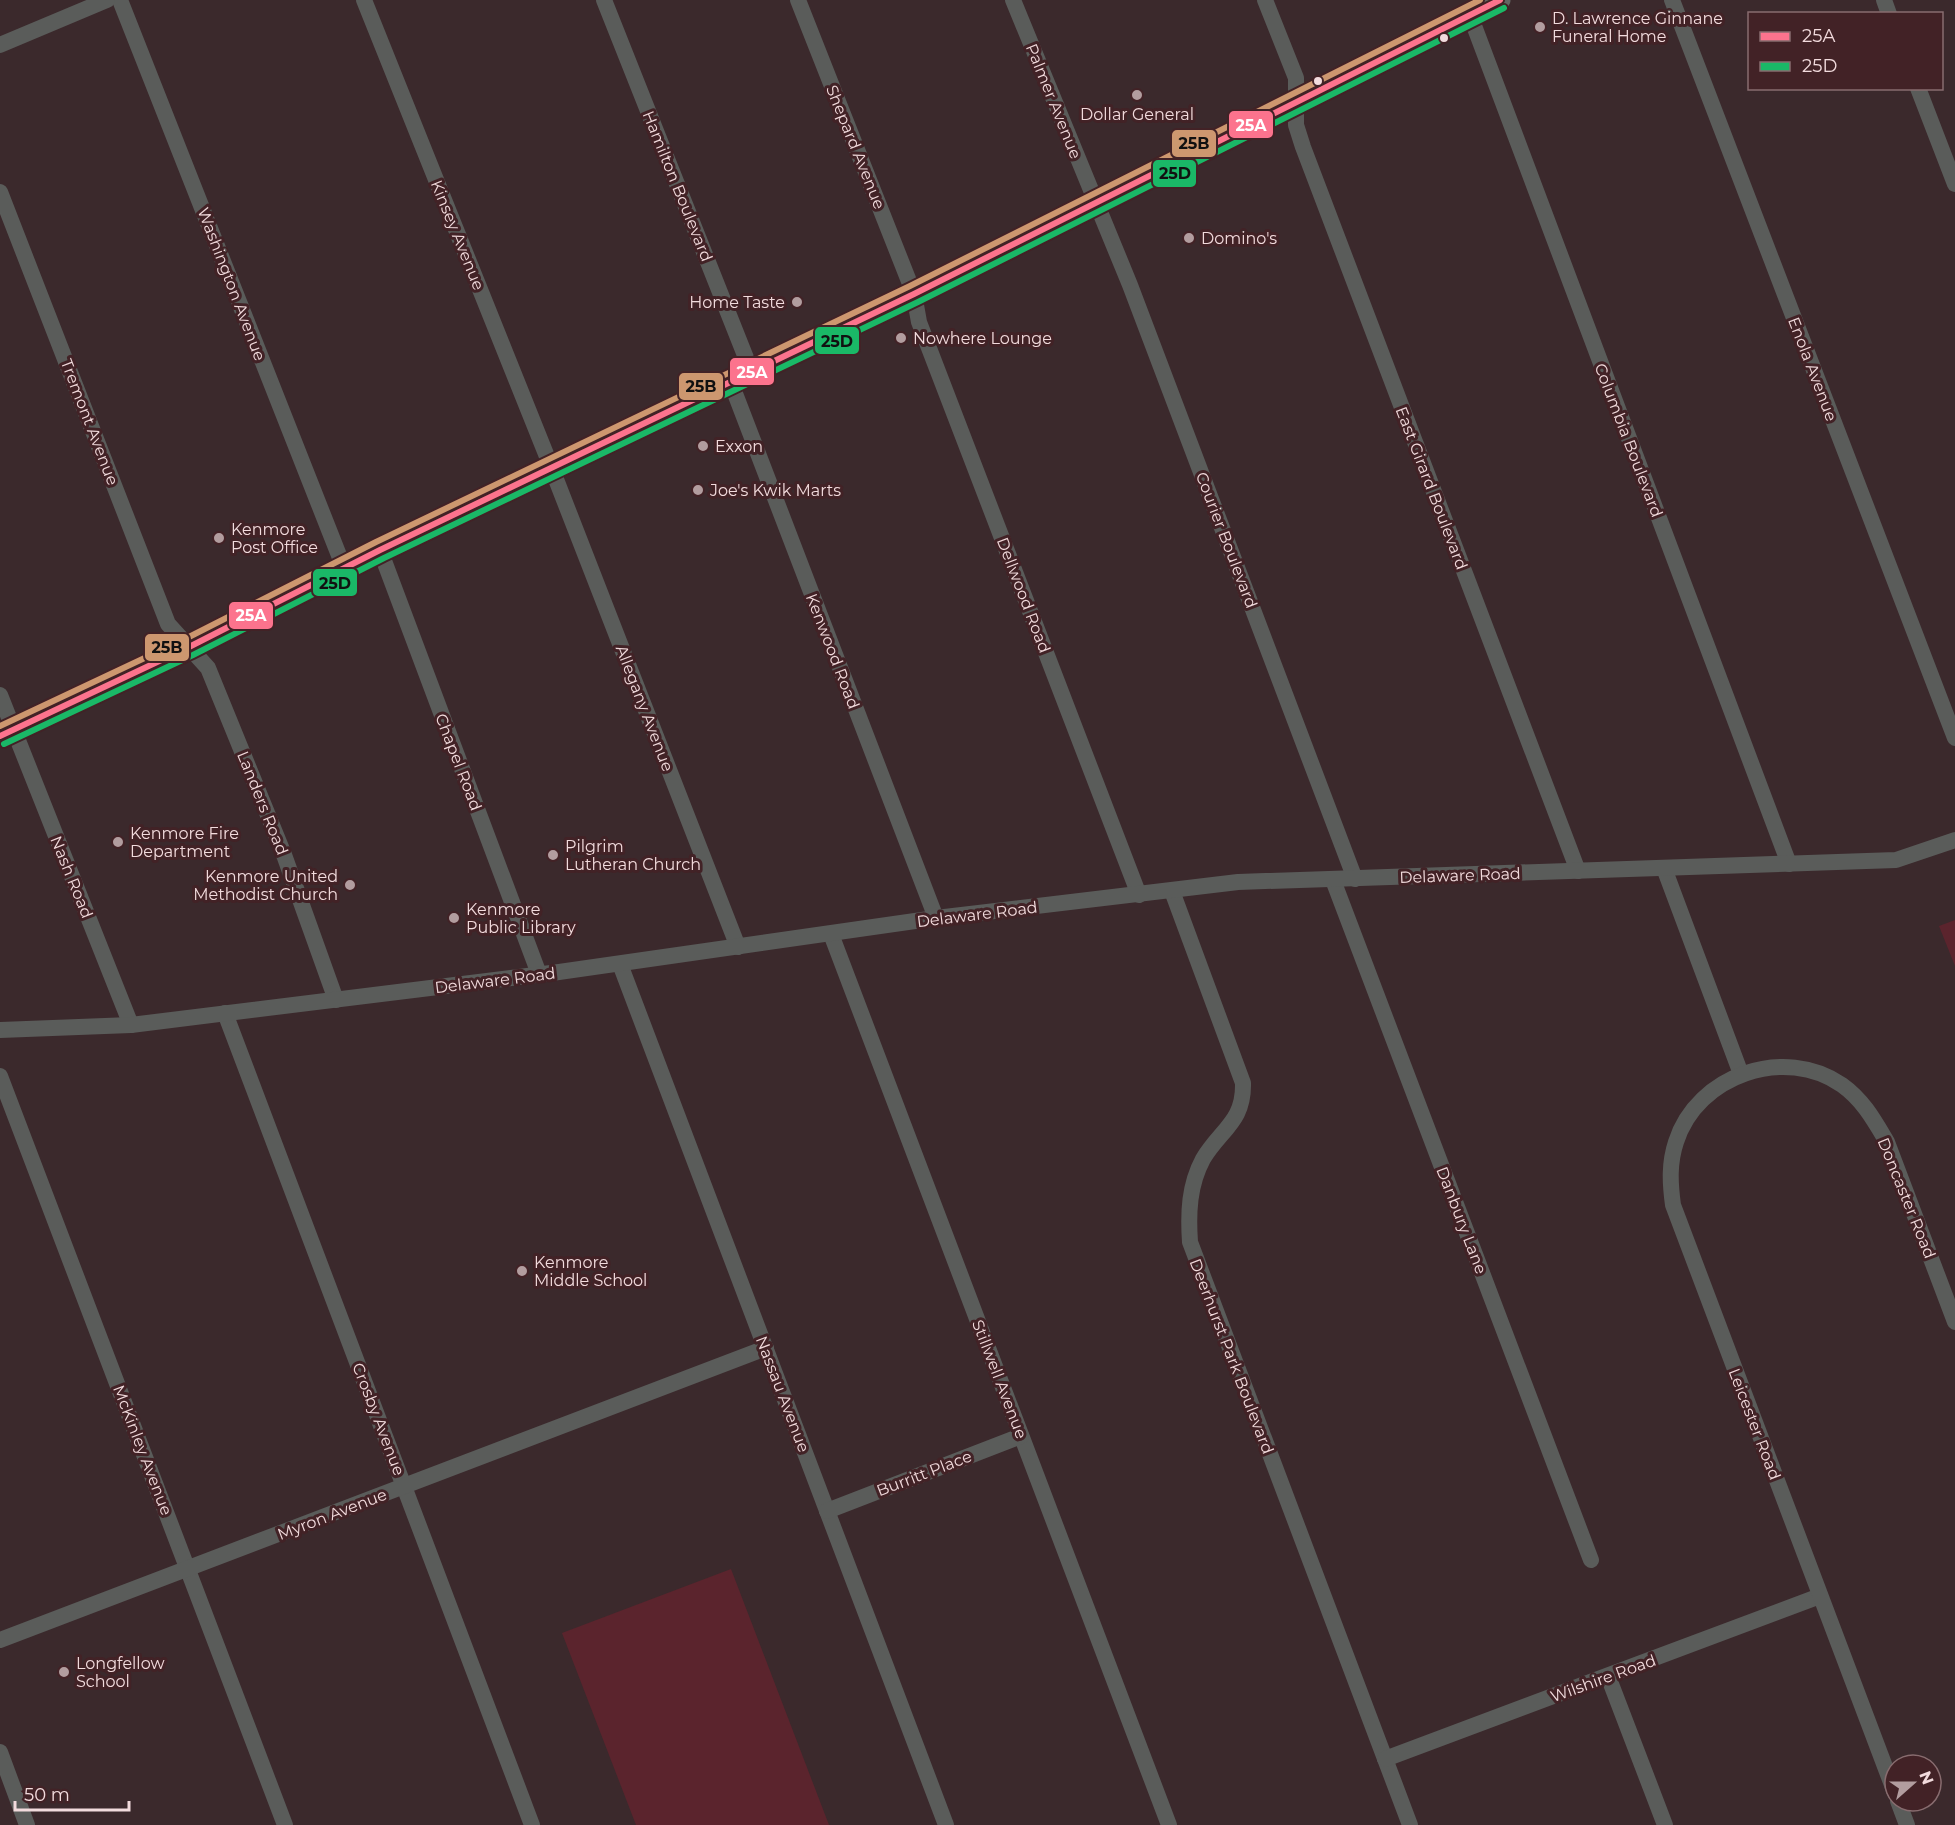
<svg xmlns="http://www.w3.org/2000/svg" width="1955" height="1825" viewBox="0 0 1955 1825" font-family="Montserrat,sans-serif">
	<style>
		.green { fill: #5b242d }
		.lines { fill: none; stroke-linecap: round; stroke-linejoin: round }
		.minor { stroke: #5a5c5a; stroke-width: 16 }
		.major { stroke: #646563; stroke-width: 21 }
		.bus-1-casing { stroke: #422226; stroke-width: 10 }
		.bus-2-casing { stroke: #422226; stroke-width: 10 }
		.bus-3-casing { stroke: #422226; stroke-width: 10 }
		.bus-1 { stroke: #fc738d; stroke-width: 6 }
		.bus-2 { stroke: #1ab867; stroke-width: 6 }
		.bus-3 { stroke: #cd976f; stroke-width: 6 }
		.poi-dot { fill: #b29d9f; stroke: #422226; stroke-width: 2 }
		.bus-dot { fill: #f2dbdd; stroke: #422226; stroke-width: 2 }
		.labels { text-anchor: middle; stroke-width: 6; stroke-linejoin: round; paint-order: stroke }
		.poi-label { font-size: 16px; fill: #f2dbdd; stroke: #422226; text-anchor: start }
		.street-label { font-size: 16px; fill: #f2dbdd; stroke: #422226 }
		.line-badge { stroke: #422226; stroke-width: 2 }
		.badge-label { font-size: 16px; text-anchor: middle; font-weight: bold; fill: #fff }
		.pale-badge-label { font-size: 16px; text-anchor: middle; font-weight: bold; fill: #111 }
	</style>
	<rect width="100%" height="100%" fill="#3b292c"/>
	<g class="green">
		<polygon points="1955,920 1955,966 1939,926"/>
		<polygon points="731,1569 829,1825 636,1825 562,1633"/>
	</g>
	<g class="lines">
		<g class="minor">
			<polyline points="120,0 344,568"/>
			<polyline points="364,0 552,469 738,947"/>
			<polyline points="604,0 752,373"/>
			<polyline points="798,0 914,294 919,322 1139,895"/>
			<polyline points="1013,0 1130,285 1355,879"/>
			<polyline points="1265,0 1296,78 1296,125 1303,147 1578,871"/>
			<polyline points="1672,0 1955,738"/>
			<polyline points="1884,0 1889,14"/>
			<polyline points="1470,15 1789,864"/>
			<polyline points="0,45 107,0"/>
			<polyline points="1918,88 1955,184"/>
			<polyline points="0,192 168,624 208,668 283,852 336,1000"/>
			<polyline points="731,383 936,918"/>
			<polyline points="380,550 539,974"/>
			<polyline points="0,695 131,1025"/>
			<polyline points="1664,868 1741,1074"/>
			<polyline points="1333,880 1591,1560"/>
			<path d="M 1172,891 L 1243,1083 C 1244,1122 1221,1129 1203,1159 C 1189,1185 1188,1213 1190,1242 L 1410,1825"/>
			<polyline points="831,934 1169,1825"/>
			<polyline points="620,964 946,1825"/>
			<polyline points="225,1013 532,1825"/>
			<polyline points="0,1030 131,1025 559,972 936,918 1238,882 1896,860 1955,840"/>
			<polyline points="0,1076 285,1825"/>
			<polyline points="827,1511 1021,1436"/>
			<polyline points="0,1640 766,1348"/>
			<polyline points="1608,1676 1665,1825"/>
			<polyline points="0,1752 27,1825"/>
			<polyline points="1385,1759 1820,1596"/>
			<path d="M 1895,1793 L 1673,1205 C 1670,1183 1669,1163 1676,1142 C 1697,1075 1785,1045 1842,1085 C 1863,1100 1874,1120 1887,1142 L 1955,1322"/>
			<polyline points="1898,1801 1907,1825"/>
		</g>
		<polyline class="major" points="0,736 189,647 380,550 914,294 1500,0"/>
		<defs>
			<polyline id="bus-1" points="0,736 189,647 380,550 914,294 1500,0"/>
			<polyline id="bus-2" points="4,744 193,655 384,558 918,302 1504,8"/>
			<polyline id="bus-3" points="0,726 185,639 376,542 910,286 1480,0"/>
		</defs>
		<use href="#bus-1" class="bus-1-casing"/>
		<use href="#bus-2" class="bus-2-casing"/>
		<use href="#bus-3" class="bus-3-casing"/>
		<use href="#bus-1" class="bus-1"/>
		<use href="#bus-2" class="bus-2"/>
		<use href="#bus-3" class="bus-3"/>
	</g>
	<g class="poi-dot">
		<circle cx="1540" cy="27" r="6"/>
		<circle cx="1137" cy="95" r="6"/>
		<circle cx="1189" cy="238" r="6"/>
		<circle cx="797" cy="302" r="6"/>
		<circle cx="901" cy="338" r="6"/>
		<circle cx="703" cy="446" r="6"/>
		<circle cx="698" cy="490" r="6"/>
		<circle cx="219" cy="538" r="6"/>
		<circle cx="118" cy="842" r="6"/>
		<circle cx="553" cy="855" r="6"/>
		<circle cx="350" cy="885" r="6"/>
		<circle cx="454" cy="918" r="6"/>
		<circle cx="522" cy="1271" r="6"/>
		<circle cx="64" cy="1672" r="6"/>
	</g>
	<g class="bus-dot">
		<circle cx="1444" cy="38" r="5"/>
		<circle cx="1318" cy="81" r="5"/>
	</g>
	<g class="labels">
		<g class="poi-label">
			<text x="1552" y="24">D. Lawrence Ginnane<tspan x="1552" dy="18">Funeral Home</tspan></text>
			<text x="1137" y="120" text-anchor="middle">Dollar General</text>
			<text x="1201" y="244">Domino's</text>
			<text x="785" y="308" text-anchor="end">Home Taste</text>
			<text x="913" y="344">Nowhere Lounge</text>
			<text x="715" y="452">Exxon</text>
			<text x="710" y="496">Joe's Kwik Marts</text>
			<text x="231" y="535">Kenmore<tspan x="231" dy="18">Post Office</tspan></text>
			<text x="130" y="839">Kenmore Fire<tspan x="130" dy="18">Department</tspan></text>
			<text x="565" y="852">Pilgrim<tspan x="565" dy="18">Lutheran Church</tspan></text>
			<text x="338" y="882" text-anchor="end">Kenmore United<tspan x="338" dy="18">Methodist Church</tspan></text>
			<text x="466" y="915">Kenmore<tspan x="466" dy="18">Public Library</tspan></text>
			<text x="534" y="1268">Kenmore<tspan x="534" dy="18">Middle School</tspan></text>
			<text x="76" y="1669">Longfellow<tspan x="76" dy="18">School</tspan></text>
		</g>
		<g class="street-label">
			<text transform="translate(1054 101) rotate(68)" y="6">Palmer Avenue</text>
			<text transform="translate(856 147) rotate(68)" y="6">Shepard Avenue</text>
			<text transform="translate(678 186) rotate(68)" y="6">Hamilton Boulevard</text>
			<text transform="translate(458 235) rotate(68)" y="6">Kinsey Avenue</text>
			<text transform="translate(232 284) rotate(69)" y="6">Washington Avenue</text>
			<text transform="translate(1813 369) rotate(69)" y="6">Enola Avenue</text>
			<text transform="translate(90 422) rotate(69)" y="6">Tremont Avenue</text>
			<text transform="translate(1629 440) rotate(69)" y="6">Columbia Boulevard</text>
			<text transform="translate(1432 488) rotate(69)" y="6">East Girard Boulevard</text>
			<text transform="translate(1227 540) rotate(69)" y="6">Courier Boulevard</text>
			<text transform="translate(1024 595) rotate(69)" y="6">Dellwood Road</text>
			<text transform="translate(833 651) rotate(69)" y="6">Kenwood Road</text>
			<text transform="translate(645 708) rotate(69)" y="6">Allegany Avenue</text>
			<text transform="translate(459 762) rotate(69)" y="6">Chapel Road</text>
			<text transform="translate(263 803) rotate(68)" y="6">Landers Road</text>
			<text transform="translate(1460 875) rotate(-2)" y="6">Delaware Road</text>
			<text transform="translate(72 877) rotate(68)" y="6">Nash Road</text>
			<text transform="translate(977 914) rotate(-7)" y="6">Delaware Road</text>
			<text transform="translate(495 980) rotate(-7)" y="6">Delaware Road</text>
			<text transform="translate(1907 1198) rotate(68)" y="6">Doncaster Road</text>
			<text transform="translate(1462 1220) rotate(69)" y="6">Danbury Lane</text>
			<text transform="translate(1232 1356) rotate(69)" y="6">Deerhurst Park Boulevard</text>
			<text transform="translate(1000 1379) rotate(69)" y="6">Stillwell Avenue</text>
			<text transform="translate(783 1394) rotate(69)" y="6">Nassau Avenue</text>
			<text transform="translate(379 1419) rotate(69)" y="6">Crosby Avenue</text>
			<text transform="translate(1755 1424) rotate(69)" y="6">Leicester Road</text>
			<text transform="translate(143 1450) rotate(69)" y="6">McKinley Avenue</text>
			<text transform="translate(924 1473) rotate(-21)" y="6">Burritt Place</text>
			<text transform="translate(332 1514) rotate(-21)" y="6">Myron Avenue</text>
			<text transform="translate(1603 1678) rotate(-20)" y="6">Wilshire Road</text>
		</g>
	</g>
	<g class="line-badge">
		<rect x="1228" y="110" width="46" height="29" rx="6" fill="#fc738d"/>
		<rect x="1171" y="129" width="46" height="29" rx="6" fill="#cd976f"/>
		<rect x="1152" y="159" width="45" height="29" rx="6" fill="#1ab867"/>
		<rect x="814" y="326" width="46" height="29" rx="6" fill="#1ab867"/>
		<rect x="729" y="357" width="46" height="29" rx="6" fill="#fc738d"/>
		<rect x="678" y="372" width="46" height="29" rx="6" fill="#cd976f"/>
		<rect x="312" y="568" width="46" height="29" rx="6" fill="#1ab867"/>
		<rect x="228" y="601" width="46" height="29" rx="6" fill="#fc738d"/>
		<rect x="144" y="633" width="46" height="29" rx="6" fill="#cd976f"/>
	</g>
	<g class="badge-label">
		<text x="1251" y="131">25A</text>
		<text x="752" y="378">25A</text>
		<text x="251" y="621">25A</text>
	</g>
	<g class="pale-badge-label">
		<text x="1194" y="149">25B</text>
		<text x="1175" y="179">25D</text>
		<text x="837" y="347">25D</text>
		<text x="701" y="392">25B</text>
		<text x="335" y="589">25D</text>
		<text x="167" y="653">25B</text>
	</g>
	<rect x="1748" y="12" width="195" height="78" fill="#422226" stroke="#886c6f" stroke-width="1.5"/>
	<rect x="1760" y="32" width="30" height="9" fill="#fc738d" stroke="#886c6f" stroke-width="1.5"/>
	<text x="1802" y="42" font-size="18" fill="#f2dbdd">25A</text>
	<rect x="1760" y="62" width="30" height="9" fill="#1ab867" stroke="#886c6f" stroke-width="1.5"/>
	<text x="1802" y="72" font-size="18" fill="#f2dbdd">25D</text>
	<g transform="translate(1913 1783) rotate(69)"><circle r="28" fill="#422226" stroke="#886c6f" stroke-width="1.5"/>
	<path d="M0-4.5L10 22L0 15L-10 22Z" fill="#b29d9f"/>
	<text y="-9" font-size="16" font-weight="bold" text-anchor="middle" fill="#f2dbdd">N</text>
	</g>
	<path d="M15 1801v9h114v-9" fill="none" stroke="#f2dbdd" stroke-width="3"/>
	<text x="24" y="1801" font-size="18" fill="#f2dbdd" stroke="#422226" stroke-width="4.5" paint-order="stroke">50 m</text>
</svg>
